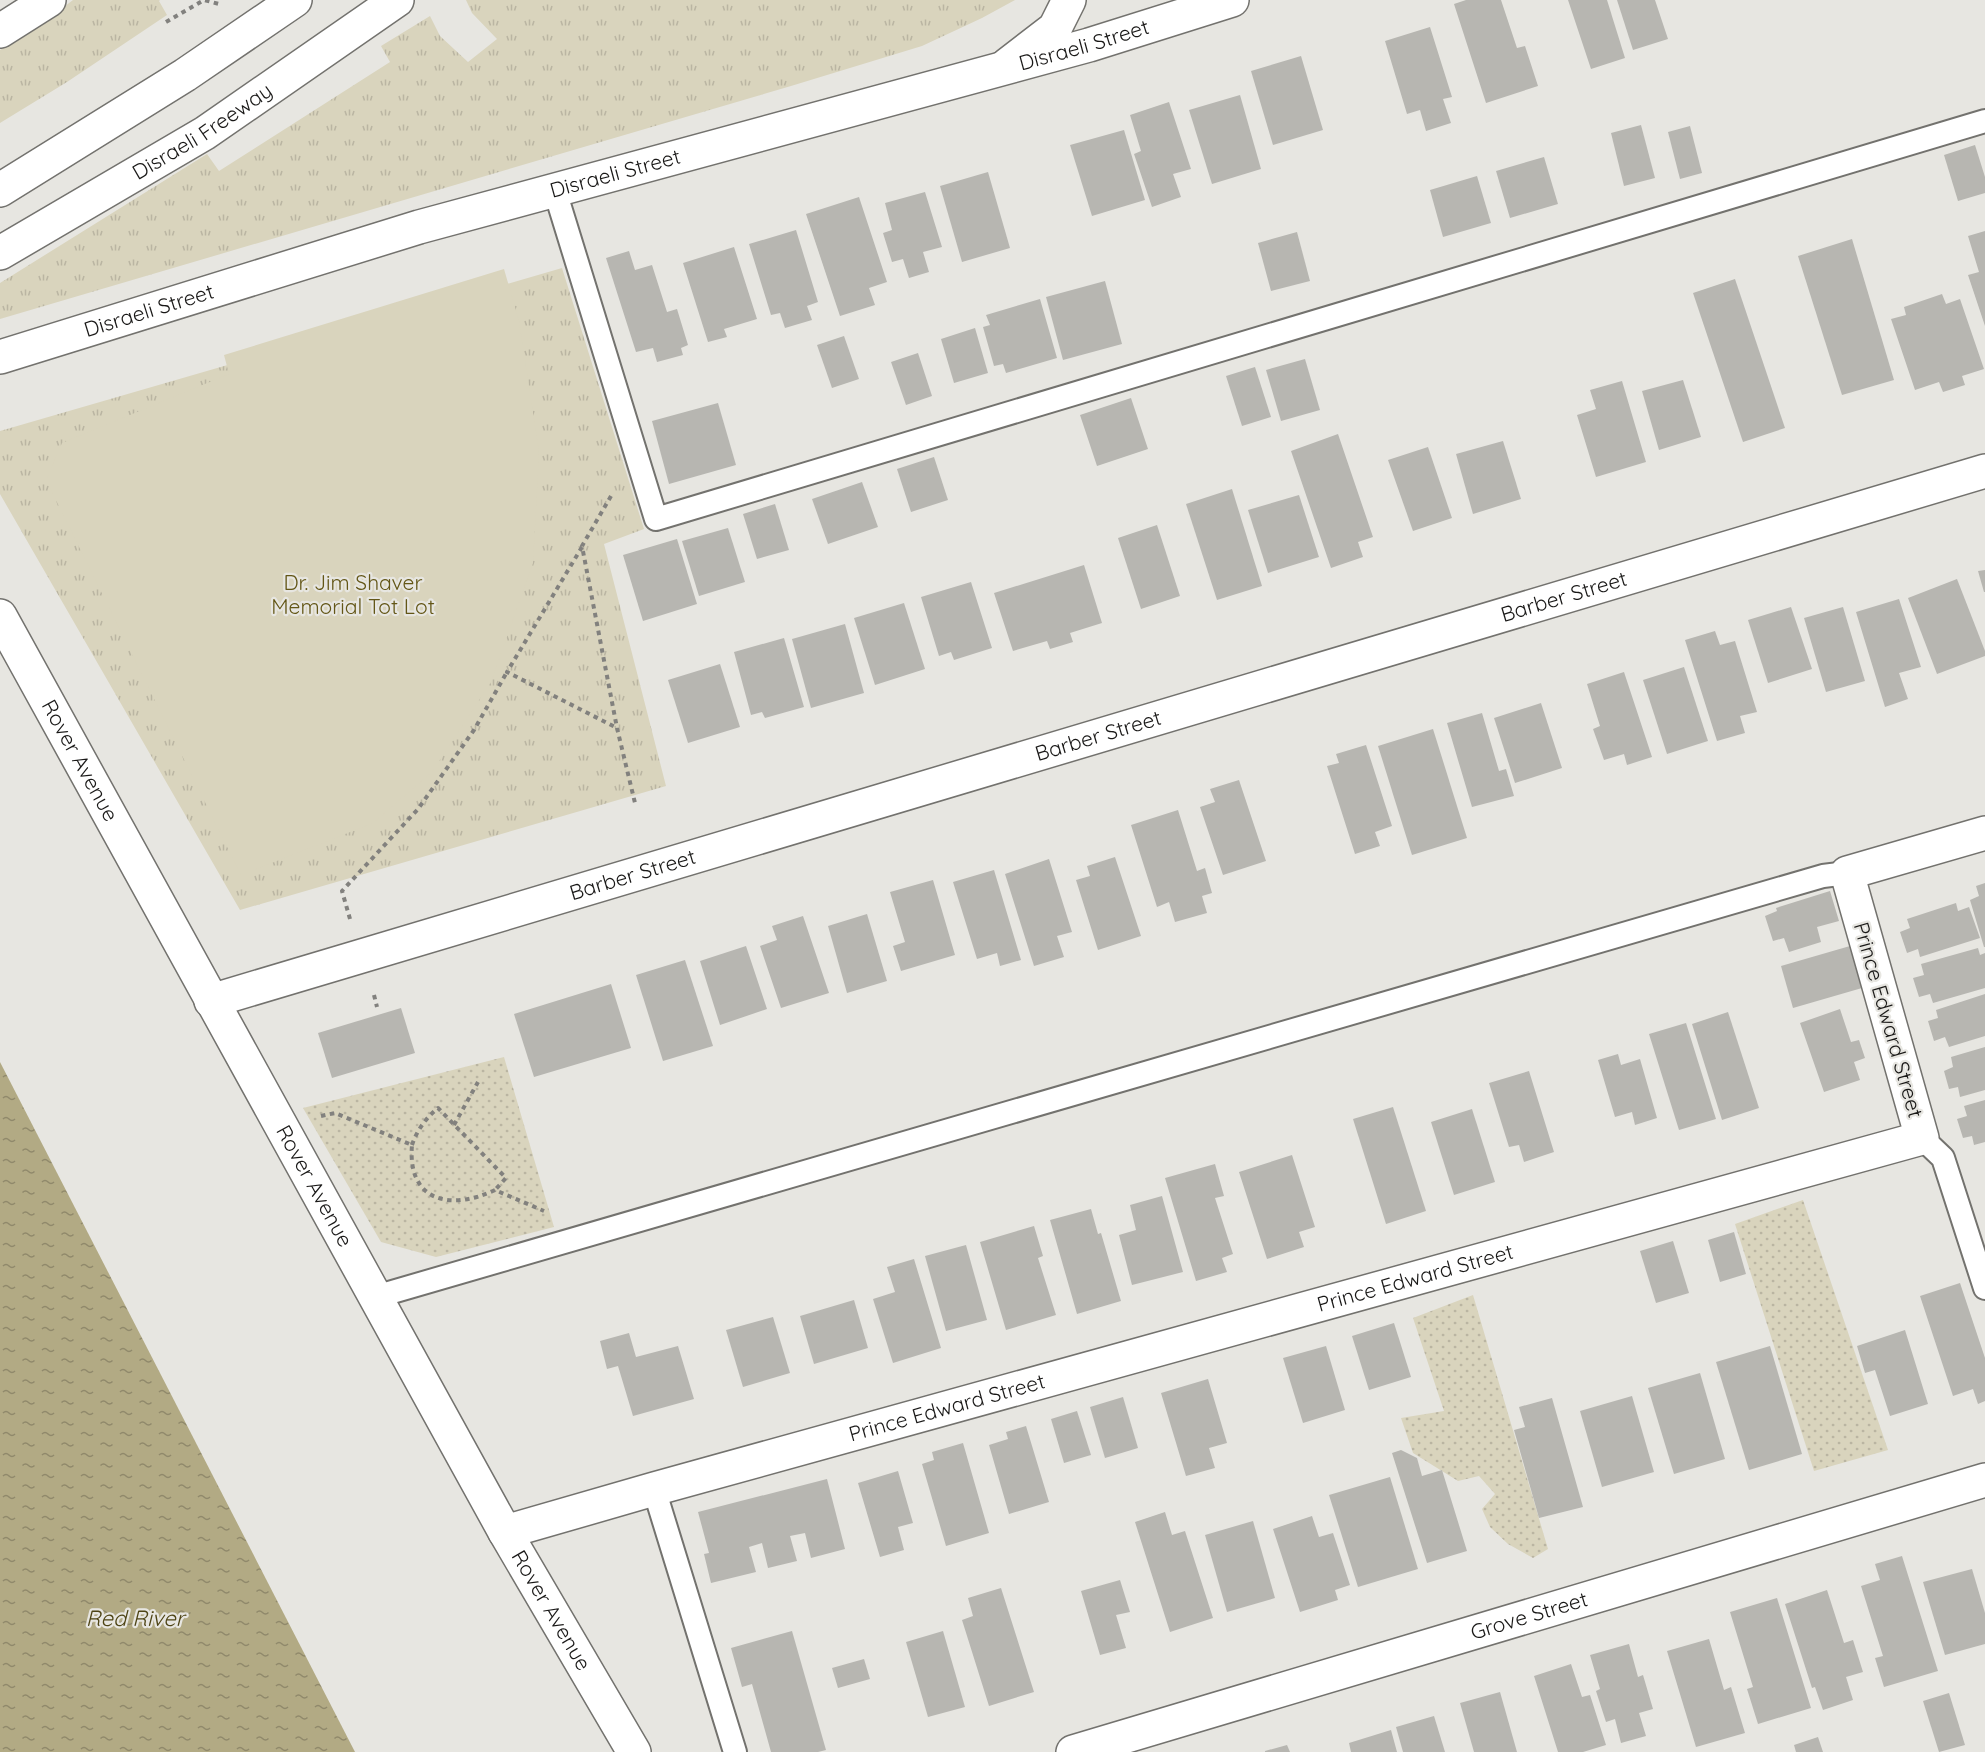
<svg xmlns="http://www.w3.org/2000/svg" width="1985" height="1752" viewBox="0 0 1985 1752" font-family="Quicksand,sans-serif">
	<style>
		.grass { fill: url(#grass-tufts) }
		.garden { fill: url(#garden-dots) }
		.pitch { fill: #d9d4bd }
		.water { fill: url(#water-ripples) }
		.building { fill: #b7b6b1 }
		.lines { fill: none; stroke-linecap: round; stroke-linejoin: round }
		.lane-casing { stroke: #73726e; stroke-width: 26 }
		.street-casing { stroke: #73726e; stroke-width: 36 }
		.secondary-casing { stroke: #73726e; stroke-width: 36 }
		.path { stroke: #82817e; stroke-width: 4; stroke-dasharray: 4.5 4.5; stroke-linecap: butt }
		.lane { stroke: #fff; stroke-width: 22 }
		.street { stroke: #fff; stroke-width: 33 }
		.secondary { stroke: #fff; stroke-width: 33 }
		.labels { text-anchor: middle; stroke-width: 4.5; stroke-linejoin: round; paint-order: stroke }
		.street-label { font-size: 21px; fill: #191817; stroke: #e7e6e1 }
		.park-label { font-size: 21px; fill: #635616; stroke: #e7e6e1 }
		.water-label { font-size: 22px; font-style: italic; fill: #4e4415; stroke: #e7e6e1 }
	</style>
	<defs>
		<pattern id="grass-tufts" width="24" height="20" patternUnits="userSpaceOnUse" patternTransform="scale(1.5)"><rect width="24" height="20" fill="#d9d4bd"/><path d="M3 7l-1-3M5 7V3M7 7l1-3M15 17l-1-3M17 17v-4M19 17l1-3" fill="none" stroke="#bab5a2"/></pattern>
		<pattern id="garden-dots" width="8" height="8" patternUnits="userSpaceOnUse" patternTransform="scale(1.5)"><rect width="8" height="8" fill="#d9d4bd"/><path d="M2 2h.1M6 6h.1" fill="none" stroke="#bab5a2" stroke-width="1.8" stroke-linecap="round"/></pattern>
		<pattern id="water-ripples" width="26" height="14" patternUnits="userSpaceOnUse" patternTransform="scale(1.5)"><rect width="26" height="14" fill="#b2aa84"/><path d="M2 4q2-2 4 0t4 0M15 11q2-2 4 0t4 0" fill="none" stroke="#90896b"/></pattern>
	</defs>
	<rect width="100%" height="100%" fill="#e7e6e1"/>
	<g class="grass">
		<polygon points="73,0 160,0 159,1 167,15 67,82 0,123 0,50 43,23"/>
		<polygon points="466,0 1015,0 982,18 922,46 791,86 0,319 0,283 207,154 219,171 390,62 381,46 430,16 440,36 468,62 497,39 472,13"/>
		<polygon points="562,268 644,529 604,544 666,786 240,910 0,494 0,431"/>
	</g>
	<g class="garden">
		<polygon points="504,1057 554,1227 436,1257 381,1242 303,1108"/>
		<polygon points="1803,1200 1888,1450 1814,1471 1735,1224"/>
		<polygon points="1473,1295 1548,1549 1533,1558 1508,1544 1490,1527 1482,1509 1495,1494 1479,1476 1458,1481 1413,1453 1401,1418 1444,1411 1413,1318"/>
	</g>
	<polygon class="pitch" points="504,269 519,321 539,452 533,563 491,682 432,772 373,823 241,875 46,480 62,443 229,374 224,355"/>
	<polygon class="water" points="0,1062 355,1752 0,1752"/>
	<g class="building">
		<polygon points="1466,0 1501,0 1517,48 1525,46 1538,86 1486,103 1454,4"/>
		<polygon points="1568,0 1607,0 1625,58 1591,69"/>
		<polygon points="1617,0 1655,0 1668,39 1633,50"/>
		<polygon points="1430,27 1452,97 1443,99 1451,123 1426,131 1420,110 1407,114 1385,41"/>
		<polygon points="1301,56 1323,130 1273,145 1251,71"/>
		<polygon points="1240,95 1261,169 1212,184 1189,110"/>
		<polygon points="1169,102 1191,169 1173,174 1181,197 1152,207 1134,154 1141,151 1130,115"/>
		<polygon points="1641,125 1655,178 1624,186 1611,133"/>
		<polygon points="1690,126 1702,173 1680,179 1668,132"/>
		<polygon points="1124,130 1145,200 1092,216 1070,145"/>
		<polygon points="1975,145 1985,177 1985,193 1958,201 1944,155"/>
		<polygon points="1544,157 1558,204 1510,218 1496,171"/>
		<polygon points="988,172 1010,248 962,262 940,186"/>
		<polygon points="1477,176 1491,223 1443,237 1430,190"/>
		<polygon points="925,192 942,247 923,252 929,272 909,278 903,259 892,262 883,233 892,230 885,203"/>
		<polygon points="859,197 887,282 869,288 875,305 840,316 806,214"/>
		<polygon points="796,230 818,302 807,306 812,320 785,328 780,313 771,315 749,244"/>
		<polygon points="1985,231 1985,326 1968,275 1979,272 1968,236"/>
		<polygon points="1297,232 1310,281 1271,291 1258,243"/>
		<polygon points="1852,239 1894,380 1842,395 1798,256"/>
		<polygon points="734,247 757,319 724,329 727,337 708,342 683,263"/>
		<polygon points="629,251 635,270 652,265 667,312 677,309 688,345 681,348 683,355 657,362 653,348 636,352 606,258"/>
		<polygon points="1735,279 1785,428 1743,442 1693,293"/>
		<polygon points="1105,281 1122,344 1063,360 1046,297"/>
		<polygon points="1942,294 1946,304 1960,299 1984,369 1962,376 1965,385 1943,392 1939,382 1915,390 1891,319 1906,315 1904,307"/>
		<polygon points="1040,299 1057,358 1006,373 1003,364 994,366 983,327 990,325 986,315"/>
		<polygon points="975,328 988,373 954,383 941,339"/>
		<polygon points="844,336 859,379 832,388 817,345"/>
		<polygon points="918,353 932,396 906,405 891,362"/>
		<polygon points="1305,359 1320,410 1281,421 1266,370"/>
		<polygon points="1255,367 1271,417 1242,426 1226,376"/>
		<polygon points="1683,380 1701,437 1659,450 1642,391"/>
		<polygon points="1622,381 1646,462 1596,477 1577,415 1596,409 1590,390"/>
		<polygon points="1131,398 1148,449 1097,466 1080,415"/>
		<polygon points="718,403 736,465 669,484 652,421"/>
		<polygon points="1338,434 1373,537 1358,542 1363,557 1331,568 1291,451"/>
		<polygon points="1503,441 1521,499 1473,514 1456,454"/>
		<polygon points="1428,447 1452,518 1413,531 1388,460"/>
		<polygon points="934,457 948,500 911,512 897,469"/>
		<polygon points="862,482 878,527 828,544 812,499"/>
		<polygon points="1232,489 1262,586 1217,600 1186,504"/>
		<polygon points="1299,495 1319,557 1268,573 1248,510"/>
		<polygon points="775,504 789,550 757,559 743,514"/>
		<polygon points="1157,525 1180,596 1141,609 1118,538"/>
		<polygon points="728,528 745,582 699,596 682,541"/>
		<polygon points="677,539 697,604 643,621 623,555"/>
		<polygon points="1084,565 1102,623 1070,633 1073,642 1060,646 1050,649 1047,641 1013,651 994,593"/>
		<polygon points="1985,570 1985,592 1984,592 1978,571"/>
		<polygon points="1957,579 1985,651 1985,656 1937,674 1908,598"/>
		<polygon points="971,582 992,648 954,660 951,652 939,656 921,597"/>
		<polygon points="1899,599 1921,667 1899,673 1908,699 1885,707 1856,612"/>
		<polygon points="904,603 925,669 875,685 854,618"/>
		<polygon points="1791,607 1812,669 1768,683 1748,620"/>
		<polygon points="1843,607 1865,681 1826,692 1804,618"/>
		<polygon points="845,624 864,693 811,708 792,639"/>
		<polygon points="1715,631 1720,645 1735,641 1757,712 1740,716 1745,733 1717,741 1685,640"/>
		<polygon points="784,638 804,707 765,718 762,712 751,715 734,652"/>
		<polygon points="720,664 740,727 688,743 668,680"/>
		<polygon points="1684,667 1708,741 1667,754 1643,680"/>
		<polygon points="1624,672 1652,757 1627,765 1624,754 1604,760 1593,729 1600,726 1587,684"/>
		<polygon points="1541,703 1562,768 1515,783 1494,718"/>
		<polygon points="1482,713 1499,771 1506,769 1514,796 1472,807 1447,723"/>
		<polygon points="1433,729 1467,838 1412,855 1378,746"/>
		<polygon points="1366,745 1392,826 1375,832 1380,846 1355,854 1327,766 1339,763 1336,754"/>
		<polygon points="1239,780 1266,861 1223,875 1200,807 1215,802 1210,789"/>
		<polygon points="1178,810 1197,871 1205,868 1212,893 1202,896 1207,913 1175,922 1169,902 1157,907 1131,825"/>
		<polygon points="1115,857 1141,936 1098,950 1076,880 1090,876 1087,866"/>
		<polygon points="1049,859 1072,932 1057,936 1064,957 1034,966 1005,874"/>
		<polygon points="994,870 1021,960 1000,966 997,953 977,959 953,882"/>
		<polygon points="933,880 955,955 901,971 893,946 905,942 890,892"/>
		<polygon points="1985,883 1985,947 1984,947 1970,900 1979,896 1976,886"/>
		<polygon points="1830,891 1839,921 1817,927 1821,942 1789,952 1784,938 1773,941 1765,916 1777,911 1776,908"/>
		<polygon points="1956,903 1958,911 1969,907 1980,938 1920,957 1918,949 1907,953 1900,932 1910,928 1907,919"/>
		<polygon points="867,914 887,981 847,993 828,926"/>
		<polygon points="803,916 829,993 781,1008 760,946 777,940 772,926"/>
		<polygon points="746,946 767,1009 720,1025 700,961"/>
		<polygon points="1850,946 1862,988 1793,1008 1781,966"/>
		<polygon points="1978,948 1980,955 1985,953 1985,988 1933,1003 1930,994 1919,997 1913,978 1924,975 1921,964"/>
		<polygon points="685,960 713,1046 663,1061 636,975"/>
		<polygon points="611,984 631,1048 534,1077 514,1014"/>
		<polygon points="1985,994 1985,1036 1949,1047 1945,1037 1934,1041 1928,1021 1938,1018 1936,1010"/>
		<polygon points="401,1008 415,1053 332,1078 318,1033"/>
		<polygon points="1840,1009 1851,1042 1859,1040 1865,1058 1854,1062 1860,1080 1824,1092 1800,1023"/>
		<polygon points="1728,1012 1759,1108 1722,1120 1692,1024"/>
		<polygon points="1686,1023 1716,1119 1679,1130 1649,1034"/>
		<polygon points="1985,1047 1985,1090 1960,1097 1958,1087 1949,1089 1944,1071 1953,1067 1951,1057"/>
		<polygon points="1618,1054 1621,1065 1640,1059 1657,1118 1635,1125 1632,1112 1615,1117 1598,1060"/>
		<polygon points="1529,1071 1554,1152 1524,1162 1519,1145 1509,1147 1489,1083"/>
		<polygon points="1985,1100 1985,1142 1974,1145 1972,1136 1963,1138 1957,1119 1967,1116 1964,1106"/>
		<polygon points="1393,1107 1426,1211 1386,1224 1353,1119"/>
		<polygon points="1472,1109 1495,1182 1454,1195 1431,1122"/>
		<polygon points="1292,1155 1315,1227 1299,1232 1304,1247 1267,1259 1239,1172"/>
		<polygon points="1215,1164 1224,1196 1215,1198 1233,1254 1222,1258 1227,1272 1196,1281 1165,1178"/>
		<polygon points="1162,1196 1183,1272 1132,1285 1119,1235 1136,1230 1130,1205"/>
		<polygon points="1091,1209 1098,1234 1101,1233 1121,1301 1077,1314 1050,1220"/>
		<polygon points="1034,1226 1043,1256 1038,1258 1056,1315 1006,1330 980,1242"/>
		<polygon points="1734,1232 1746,1274 1720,1282 1708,1240"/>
		<polygon points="1673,1241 1689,1293 1656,1303 1640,1251"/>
		<polygon points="966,1245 987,1320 946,1331 925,1256"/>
		<polygon points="914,1259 941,1348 893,1363 873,1299 895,1292 887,1267"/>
		<polygon points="1960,1283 1985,1358 1985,1401 1978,1404 1973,1389 1953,1396 1920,1296"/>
		<polygon points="854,1300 868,1348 814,1364 800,1316"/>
		<polygon points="773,1317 790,1373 743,1387 726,1330"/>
		<polygon points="1394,1323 1411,1377 1369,1390 1352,1336"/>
		<polygon points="1905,1330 1928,1404 1890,1416 1875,1370 1865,1373 1857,1346"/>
		<polygon points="629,1333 636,1357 678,1346 694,1399 633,1416 618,1366 607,1369 600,1341"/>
		<polygon points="1326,1346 1345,1410 1303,1423 1283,1358"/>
		<polygon points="1770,1346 1802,1454 1749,1470 1716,1362"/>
		<polygon points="1700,1373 1725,1459 1674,1474 1648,1388"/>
		<polygon points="1208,1379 1227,1443 1209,1448 1215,1468 1186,1476 1161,1393"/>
		<polygon points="1632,1396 1654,1472 1602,1487 1580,1411"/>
		<polygon points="1123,1397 1138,1448 1105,1458 1090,1407"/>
		<polygon points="1552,1398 1583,1507 1539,1518 1514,1430 1525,1427 1519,1407"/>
		<polygon points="1077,1411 1091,1455 1064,1463 1051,1419"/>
		<polygon points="1026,1426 1049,1502 1009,1514 989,1445 1008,1439 1006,1432"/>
		<polygon points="963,1443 989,1533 946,1546 922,1464 934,1460 932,1452"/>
		<polygon points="1401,1450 1417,1458 1422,1476 1442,1470 1467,1551 1427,1563 1392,1453"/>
		<polygon points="898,1471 913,1523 898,1527 904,1550 880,1557 858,1483"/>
		<polygon points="1390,1477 1418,1569 1358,1587 1329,1495"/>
		<polygon points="827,1479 845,1549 811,1558 805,1533 790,1536 797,1561 768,1568 762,1543 749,1547 756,1572 711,1583 704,1554 709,1553 698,1512"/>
		<polygon points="1165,1512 1172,1535 1185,1531 1213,1618 1170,1632 1135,1522"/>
		<polygon points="1312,1516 1319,1537 1333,1533 1350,1585 1335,1590 1338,1600 1300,1612 1273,1529"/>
		<polygon points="1253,1521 1275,1598 1227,1612 1205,1535"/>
		<polygon points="1902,1556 1938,1671 1884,1687 1875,1658 1883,1656 1861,1586 1880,1580 1875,1564"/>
		<polygon points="1972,1569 1985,1613 1985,1644 1945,1655 1923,1582"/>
		<polygon points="1120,1580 1130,1612 1116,1615 1126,1648 1100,1655 1081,1591"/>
		<polygon points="1001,1588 1034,1692 989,1706 962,1620 973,1616 968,1598"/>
		<polygon points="1827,1590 1844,1643 1853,1640 1863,1672 1846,1677 1853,1700 1823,1710 1815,1687 1812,1688 1785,1604"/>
		<polygon points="1777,1598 1811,1708 1758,1724 1747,1689 1753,1687 1730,1612"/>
		<polygon points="792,1631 826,1750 818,1752 771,1752 752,1684 742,1687 731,1648"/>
		<polygon points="943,1631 965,1707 928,1717 906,1642"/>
		<polygon points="1709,1639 1724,1690 1731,1687 1745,1733 1696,1747 1667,1651"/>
		<polygon points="1629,1644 1638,1677 1643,1675 1653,1709 1639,1713 1646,1736 1621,1743 1615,1719 1606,1722 1596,1691 1600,1689 1590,1655"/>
		<polygon points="864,1659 870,1679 838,1688 832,1668"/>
		<polygon points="1571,1664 1582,1697 1590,1695 1606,1745 1583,1752 1558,1752 1534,1676"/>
		<polygon points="1500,1692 1517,1752 1474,1752 1460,1703"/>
		<polygon points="1949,1693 1965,1745 1939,1752 1923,1701"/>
		<polygon points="1434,1716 1445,1752 1403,1752 1396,1727"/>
		<polygon points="1391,1730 1397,1752 1351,1752 1349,1743"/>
		<polygon points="1818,1737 1823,1752 1796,1752 1794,1745"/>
		<polygon points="1287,1745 1290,1752 1265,1752 1265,1751"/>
	</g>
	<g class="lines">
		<defs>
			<g id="lane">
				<polyline points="555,191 656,519 1985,121"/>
				<polyline points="1922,1138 1943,1158 1985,1288"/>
				<polyline points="375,1297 1823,876 1847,873"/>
				<polyline points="654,1489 735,1752"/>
			</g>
			<g id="street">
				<polyline points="0,31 49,0"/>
				<path id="s1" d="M 0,357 L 419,227 L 1089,45 L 1232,0"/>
				<path id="s2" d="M 0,616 L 505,1532 L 634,1752"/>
				<path id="s3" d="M 211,1001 L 1985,471"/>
				<path id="s4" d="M 505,1532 L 654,1489 L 1922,1138 L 1847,873 L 1985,833"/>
				<path id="s5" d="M 1073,1752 L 1985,1480"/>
			</g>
			<g id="secondary">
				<polyline points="1007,65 1055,28 1069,0"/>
				<polyline points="0,190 185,75 295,0"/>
				<path id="s6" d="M 0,253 L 205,133 L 397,0"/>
			</g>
		</defs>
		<use href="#lane" class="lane-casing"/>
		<use href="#street" class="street-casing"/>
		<use href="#secondary" class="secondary-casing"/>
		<g class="path">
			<polyline points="166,22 204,0 219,4"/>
			<polyline points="611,496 582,546 617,728 635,803"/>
			<polyline points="582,547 507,672 617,728"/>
			<polyline points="350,919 342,891 418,809 474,730 507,672"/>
			<polyline points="374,995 377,1007"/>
			<path d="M 321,1116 L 335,1113 L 412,1145 C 407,1202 451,1211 495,1190 L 544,1211"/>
			<polyline points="454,1125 478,1082"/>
			<path d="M 412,1145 C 417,1130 426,1118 438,1108 L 506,1178 L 495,1190"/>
		</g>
		<use href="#lane" class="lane"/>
		<use href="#street" class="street"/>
		<use href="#secondary" class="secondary"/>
	</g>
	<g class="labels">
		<g class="street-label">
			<text dy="7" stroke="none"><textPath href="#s1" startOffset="1128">Disraeli Street</textPath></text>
			<text dy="7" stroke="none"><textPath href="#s6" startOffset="236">Disraeli Freeway</textPath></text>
			<text dy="7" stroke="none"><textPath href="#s1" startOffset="642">Disraeli Street</textPath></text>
			<text dy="7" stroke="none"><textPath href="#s1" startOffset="156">Disraeli Street</textPath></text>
			<text dy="7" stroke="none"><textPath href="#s3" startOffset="1412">Barber Street</textPath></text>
			<text dy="7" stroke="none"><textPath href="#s3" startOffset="926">Barber Street</textPath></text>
			<text dy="7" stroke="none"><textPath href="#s2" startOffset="165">Rover Avenue</textPath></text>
			<text dy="7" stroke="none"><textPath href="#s3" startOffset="440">Barber Street</textPath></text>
			<text transform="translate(1888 1020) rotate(74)" y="7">Prince Edward Street</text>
			<text dy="7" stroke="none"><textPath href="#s2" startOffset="651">Rover Avenue</textPath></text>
			<text dy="7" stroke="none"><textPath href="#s4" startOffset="945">Prince Edward Street</textPath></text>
			<text dy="7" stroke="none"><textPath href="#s4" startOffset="459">Prince Edward Street</textPath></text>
			<text dy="7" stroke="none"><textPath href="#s2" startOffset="1137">Rover Avenue</textPath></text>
			<text dy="7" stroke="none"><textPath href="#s5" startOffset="476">Grove Street</textPath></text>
		</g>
		<g class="park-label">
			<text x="353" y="590">Dr. Jim Shaver<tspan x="353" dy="24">Memorial Tot Lot</tspan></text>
		</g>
		<g class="water-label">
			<text x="135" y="1626">Red River</text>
		</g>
	</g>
</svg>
